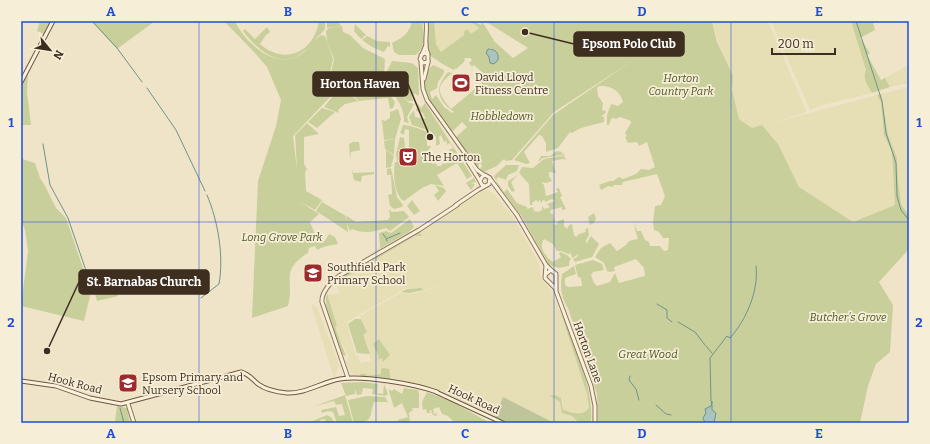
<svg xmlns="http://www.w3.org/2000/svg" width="930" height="444" viewBox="0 0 930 444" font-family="Bitter,serif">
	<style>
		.farmland { fill: #e6deb5; fill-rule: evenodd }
		.green { fill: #c9cf9b; fill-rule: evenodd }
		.cemetery { fill: #bfc49a }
		.water { fill: #a9c4bc; stroke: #6f938a }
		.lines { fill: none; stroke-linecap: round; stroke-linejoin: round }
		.stream { stroke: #6f938a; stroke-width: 1 }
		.tertiary-casing { stroke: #8d765c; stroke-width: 5 }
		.secondary-casing { stroke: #6f573f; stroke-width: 5 }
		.tertiary { stroke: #faf1dc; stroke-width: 3 }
		.secondary { stroke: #faf1dc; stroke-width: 3 }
		.grid { fill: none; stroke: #1d4ed8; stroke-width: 1; stroke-opacity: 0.55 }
		.labels { text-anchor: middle; stroke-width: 3.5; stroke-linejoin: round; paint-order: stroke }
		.poi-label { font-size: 11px; fill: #3d2e20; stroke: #f7eed8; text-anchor: start }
		.park-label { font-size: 11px; font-style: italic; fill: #4d5a26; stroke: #f7eed8 }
		.street-label { font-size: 11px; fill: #3d2e20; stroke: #f7eed8 }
		.leader { fill: none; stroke: #3d2e20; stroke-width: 1.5 }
		.callout-dot { fill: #3d2e20; stroke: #f7eed8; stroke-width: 1.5 }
		.callout { fill: #3d2e20; stroke: #3d2e20; stroke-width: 1.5 }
		.callout-label { font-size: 12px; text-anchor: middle; font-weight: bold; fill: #fff }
		.neatline { fill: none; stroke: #1d4ed8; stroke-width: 1.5 }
		.grid-label { font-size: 13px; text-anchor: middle; font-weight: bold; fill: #1d4ed8 }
	</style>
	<rect width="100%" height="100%" fill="#f0e4c8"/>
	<g class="farmland">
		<polygon points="434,21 470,21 479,28 471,34 467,29 464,35 441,52 436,44"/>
		<polygon points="712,21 768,21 806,110 804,113 769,124 877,95 881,102 884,135 892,152 895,205 853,222 799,187 776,141 762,126 752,128 738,118 729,77"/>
		<polygon points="771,21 851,21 866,70 865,80 872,93 823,105 810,110"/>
		<polygon points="908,65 909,83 890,87 885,78"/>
		<polygon points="909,87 909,216 901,204 898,180 897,158 888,135 881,94"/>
		<path d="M 484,190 L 488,190 L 494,194 L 513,217 L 539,263 L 541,279 L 550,289 L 561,313 L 587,394 L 589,407 L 586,412 L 580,414 L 563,410 L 563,402 L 559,397 L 550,396 L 560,402 L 562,413 L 572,416 L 578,422 L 577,423 L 554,423 L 503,397 L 495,417 L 435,389 L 351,374 L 345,361 L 348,359 L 348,356 L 335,327 L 337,326 L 328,295 L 340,293 L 336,283 L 415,236 L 421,236 L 420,233 ZM 447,285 L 412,294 L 400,293 L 360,316 L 367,332 L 362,335 L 367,344 L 371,361 L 360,363 L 358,356 L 356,356 L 347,324 L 347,322 L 406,288 L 421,288 L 424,290 Z"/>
		<polygon points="311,304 317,307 339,365 334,378"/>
	</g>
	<g class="green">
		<polygon points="40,21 50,21 44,34 37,31"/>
		<polygon points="91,21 155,21 117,49"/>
		<path d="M 224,21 L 235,21 C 247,47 283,76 308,48 C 305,50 302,53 299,55 C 277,69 254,46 243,31 L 245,29 L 255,39 L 267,27 L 270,32 L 266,35 L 260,44 C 285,66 314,52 319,21 L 325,21 L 325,29 L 313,42 L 321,35 L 325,36 L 333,59 L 329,77 L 334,87 L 332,95 L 293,136 L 297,170 L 295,135 L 307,123 L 319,134 L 304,137 L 304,164 L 307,169 L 305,172 L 306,191 L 322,200 L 315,210 L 299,201 L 319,214 L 310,222 L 317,239 L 325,241 L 329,234 L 335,237 L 338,244 C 332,245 324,246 317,250 L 315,246 L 309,248 L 308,253 C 279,271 295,281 288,306 L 252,318 L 258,181 L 276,126 L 281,100 L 267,67 L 254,52 Z"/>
		<polygon points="327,21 338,21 341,26 327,28"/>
		<path d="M 412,21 L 422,21 C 423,33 428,47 415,55 L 399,55 L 394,52 L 392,43 C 402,38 410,33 412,21 Z"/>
		<path d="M 428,21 L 434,21 L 436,44 L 441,52 L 464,35 L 464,32 L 467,29 L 471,34 L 479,28 L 470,21 L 473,21 L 481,25 L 482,21 L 484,21 L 483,23 L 495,42 L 513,58 L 528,48 L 485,21 L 712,21 L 717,42 L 733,76 L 732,90 L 739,119 L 752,128 L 762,125 L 778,144 L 799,187 L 853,222 L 895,205 L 892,152 L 884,135 L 881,102 L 877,95 L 881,94 L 888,135 L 897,158 L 898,180 L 901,204 L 909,216 L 909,249 L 879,282 L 893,305 L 890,352 L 876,364 L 868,386 L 860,423 L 598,423 L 597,394 L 568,308 C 561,297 560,287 562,274 L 574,266 L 576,274 L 565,278 L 565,285 L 568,287 L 582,286 L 581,278 L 578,277 L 575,265 L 593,260 L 602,264 L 604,270 L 593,272 L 591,275 L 594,283 L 597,286 L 610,282 L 615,273 L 619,283 L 645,276 L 644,268 L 636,259 L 614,267 L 615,271 L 610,272 L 607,271 L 604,263 L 595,257 L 601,248 L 610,243 L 617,251 L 626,245 L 629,241 L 638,239 L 634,226 L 636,230 L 634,219 L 637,231 L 641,231 L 645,240 L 649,242 L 650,246 L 660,246 L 664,251 L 668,250 L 669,238 L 663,238 L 659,232 L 654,230 L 653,222 L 655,206 L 661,205 L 665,196 L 657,174 L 623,182 L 622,185 L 614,185 L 612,187 L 608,186 L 601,190 L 599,185 L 610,181 L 613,181 L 619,177 L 623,179 L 636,174 L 641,169 L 649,170 L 655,167 L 647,142 L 639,146 L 637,142 L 628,143 L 625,137 L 627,136 L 625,133 L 631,123 L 631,121 L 620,117 L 616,119 L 613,118 L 611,119 L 609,125 L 607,125 L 607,115 L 611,104 L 618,106 L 623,102 C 620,90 610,85 599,86 L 597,88 L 598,96 L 603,103 L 602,110 L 606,111 L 605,114 L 601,116 L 604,117 L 604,122 L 581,128 L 572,133 L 570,132 L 558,148 L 546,152 L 546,143 L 542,136 L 539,135 L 524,152 L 530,163 L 526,164 L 514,160 L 553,115 L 632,61 L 554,112 L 512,160 L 506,161 L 504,159 L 497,166 L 484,172 L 480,169 L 482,166 L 480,162 L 477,169 L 431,104 C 423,90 421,75 433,65 L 444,70 L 444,73 L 438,82 L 437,88 L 430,92 L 432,99 L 436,95 L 444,107 L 452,113 L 454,112 C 437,100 434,88 448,72 L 452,73 C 437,86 435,90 451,109 L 482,83 L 480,80 L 485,75 L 474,65 L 472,67 L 469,63 L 472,60 L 470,58 L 465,58 L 464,62 L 456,69 L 454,67 L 455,69 L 454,70 C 449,68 430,57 428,53 C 427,51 428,26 428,21 ZM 490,48 L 495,50 L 494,64 L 491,64 L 489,56 L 486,53 ZM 462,122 L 467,127 L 456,137 L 452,132 Z"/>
		<path d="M 851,21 L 877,21 L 873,23 L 875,30 L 860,38 L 870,53 L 867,55 L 881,80 L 885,78 L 890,87 L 872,93 C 868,86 862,78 866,70 Z"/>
		<polygon points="355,24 366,35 361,39 354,31"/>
		<polygon points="342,26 343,32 350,35 363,48 385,59 384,75 389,94 395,102 393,108 390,109 388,98 359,101 354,96 335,88 330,78 334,59 327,42 326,31 329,28"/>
		<polygon points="367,36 377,41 390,42 390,47 388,46 384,52 372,47 362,40"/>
		<path d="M 392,61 L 412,63 L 418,68 L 419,94 L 418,96 L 415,93 L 412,96 L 413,101 L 408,101 L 396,89 L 395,89 L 408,102 L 414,104 L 407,117 L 409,123 L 404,122 C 405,110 398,101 392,91 L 393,86 L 390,85 L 387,71 Z"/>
		<polygon points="28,72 27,92 31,125 21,125 21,86"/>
		<polygon points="335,90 352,96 358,101 345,104 338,110 339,113 324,107 332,97"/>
		<path d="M 425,103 L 472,176 L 467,179 L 457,163 L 437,175 L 444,186 L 431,184 L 422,188 L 404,201 C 394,196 393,172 395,162 L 402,161 L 404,167 L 413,165 L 411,148 L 409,148 L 409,130 L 405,129 L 404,135 L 400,133 L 403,125 C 412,126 429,130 434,138 L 427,138 L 427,146 L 431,146 L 428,151 L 433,155 L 430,157 L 429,161 L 433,164 L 436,163 L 437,166 L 441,166 L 443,163 L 445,164 L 455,159 L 452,155 L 448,157 L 446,155 L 450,153 L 449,150 L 453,148 L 450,143 L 446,145 L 447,143 L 446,141 L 444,142 L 441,135 L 439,137 L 440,144 L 436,146 L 436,137 L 430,131 L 412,125 L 409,117 L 414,110 L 415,117 L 426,119 L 422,112 L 416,111 L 418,104 L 421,108 Z"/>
		<polygon points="322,108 335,112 317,128 308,122"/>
		<polygon points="398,109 401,119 395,139 384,140 382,120 385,121 390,118 390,112"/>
		<polygon points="400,137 404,138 405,148 402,149 402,160 397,161 396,154"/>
		<polygon points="395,139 394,155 385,149 384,141"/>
		<polygon points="353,142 359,142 360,150 351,152 350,159 349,144"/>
		<polygon points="386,150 394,156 391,167 386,168"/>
		<polygon points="557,151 562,152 561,155 543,158 538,162 541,156 550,156"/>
		<path d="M 563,153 L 566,160 L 563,159 L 552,161 L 556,173 L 549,172 L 549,176 L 552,181 L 546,183 L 541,182 L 544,185 L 546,196 L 558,192 L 556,189 L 559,188 L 562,196 L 560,197 L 566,209 L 562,210 L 562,207 L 551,210 L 550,213 L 553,214 L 555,221 L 553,224 L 556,225 L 558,221 L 564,219 L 564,226 L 567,229 L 569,225 L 572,224 L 574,235 L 576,237 L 579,234 L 586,232 L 585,230 L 588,228 L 589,235 L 586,240 L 586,244 L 591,236 L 599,244 L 592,257 L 575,262 L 573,259 L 577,257 L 579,254 L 572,258 L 571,253 L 569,254 L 561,251 L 557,251 L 553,244 L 544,239 C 538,248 546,257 553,262 L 561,257 L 559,254 L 560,252 L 567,255 L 571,259 L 569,262 L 569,266 L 559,268 L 549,265 L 522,217 L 498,185 L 494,176 L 506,165 L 519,165 L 517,171 L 508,175 L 506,180 L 498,177 L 496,180 L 504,192 L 507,189 L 517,203 L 527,207 L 527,209 L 533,207 L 534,211 L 539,212 L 540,210 L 542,211 L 542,205 L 544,209 L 550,207 L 547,204 L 555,201 L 552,199 L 545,202 L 544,199 L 541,203 L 540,200 L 538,202 L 536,200 L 532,203 L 533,205 L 530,205 L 529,184 L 519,173 L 522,167 L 533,168 L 544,159 L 560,156 L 565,157 L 561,155 Z"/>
		<polygon points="22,159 35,163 40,178 44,184 56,208 66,218 91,292 84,321 21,306 28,251 25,230 21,219"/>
		<polygon points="351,166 353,173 374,172 374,174 362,176 361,182 354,180"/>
		<polygon points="391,168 397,197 403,205 402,207 394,209 390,206 388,195 392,194 391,175 387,175 387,169"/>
		<polygon points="518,175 511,182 515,191 512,192 508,186 508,181"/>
		<polygon points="474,178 476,182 470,183 475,184 471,190 466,183"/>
		<polygon points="435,185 444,188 446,191 438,201 434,195 439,191"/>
		<polygon points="323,200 322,202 346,216 348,232 316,211"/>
		<polygon points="412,200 420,211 414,215 407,206"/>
		<path d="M 389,209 L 392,212 L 404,211 L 409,217 L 390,231 L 386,228 C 375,232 363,234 352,229 L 350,231 L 346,222 L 347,216 L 356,222 L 388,220 L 390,217 Z"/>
		<polygon points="594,213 596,218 594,223 590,225 588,217"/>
		<polygon points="410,219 414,227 409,232 362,259 380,248 379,233 386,231 391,233"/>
		<polygon points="420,233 422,236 415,236 336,283 340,294 335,281"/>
		<polygon points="114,279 118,296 97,301 92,284"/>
		<polygon points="421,288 424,290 409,293 401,292 407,289"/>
		<path d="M 327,293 L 337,326 L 335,327 L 346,356 L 343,355 C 337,338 322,310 327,293 Z"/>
		<path d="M 561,313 L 566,324 C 577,356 594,389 591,423 L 577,423 L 577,421 L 572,416 L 562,413 L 560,402 L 549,395 L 557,396 L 561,398 L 563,410 C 572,412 584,418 589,407 L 587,394 Z"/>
		<polygon points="355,319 361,319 367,332 363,335 370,354 357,353 348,324"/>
		<polygon points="379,339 390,355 383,362 382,358 377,360 379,357 373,344"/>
		<polygon points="383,368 389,369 391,381 361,376 360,374 366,374 367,376 381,374 381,369"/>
		<polygon points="362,382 378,384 377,393 383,394 384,384 388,394 385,396 373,394 372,394 373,389 363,388 362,394 357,395 355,389 355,394 346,396 341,383"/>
		<polygon points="404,388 418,390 419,393 419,408 412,408 413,410 409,413 410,423 399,423 395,410 398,420 408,417 402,403 394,408 389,391 389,389 392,391 394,389 402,394"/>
		<polygon points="427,392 453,402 490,423 455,423 448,416 442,414 439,407 433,409 434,414 440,412 436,414 437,416 433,415 431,410 429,411 431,413 427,413 426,409 423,410 422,402"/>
		<polygon points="345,395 353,423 337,423 333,412 328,411 322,413 321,410 336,407 339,416 345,415 342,404 336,405 334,401 312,407"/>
		<path d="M 367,396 L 385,397 L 388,402 L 374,402 C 369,414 375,423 354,423 L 348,400 Z"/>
		<polygon points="117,406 127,408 130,423 115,421"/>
		<polygon points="327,415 332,418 334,423 326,423 325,419 320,420 321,423 318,421 308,423"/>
	</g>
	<polygon class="cemetery" points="503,397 554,423 509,423 495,417"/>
	<g class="water">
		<path d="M 488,49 C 496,49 499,53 498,60 L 494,64 L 490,63 L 489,57 L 486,53 Z"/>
		<polygon points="712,401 712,410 716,413 714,423 705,423 703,418 706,413 705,409 711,406"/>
	</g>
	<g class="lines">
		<g class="stream">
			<polyline points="92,21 117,48 142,82"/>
			<polyline points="856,21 882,101 886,133 896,163 897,196 901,210 909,220"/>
			<polyline points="147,88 176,130 205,191"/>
			<polyline points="43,144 50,185 68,218 94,294"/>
			<polyline points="383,234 386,238"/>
			<polyline points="387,241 386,239 400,233"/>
			<path d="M 201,298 L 219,284 C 224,256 218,221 207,195"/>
			<polyline points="657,304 667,310 667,318 672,322"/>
			<polyline points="678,322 695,332 705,345"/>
			<polyline points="706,346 712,353"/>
			<polyline points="630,376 629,380 636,389 639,400"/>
			<path d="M 711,401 L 710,358 L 727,336 L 730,338 C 746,320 759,291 756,266"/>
			<polyline points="656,405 666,414 671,415"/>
			<polyline points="120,408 124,423"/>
		</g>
		<defs>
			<g id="tertiary">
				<path d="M 426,21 C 428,32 423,45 428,54"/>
				<polyline points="421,55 425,53 428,55 428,62 423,63 420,59 426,45"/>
				<polyline points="421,62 423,89 427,100 477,170 484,175"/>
				<polyline points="424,79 428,62"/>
				<polyline points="465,157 480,181"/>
				<polyline points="491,180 517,215 546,265 551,270"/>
				<polyline points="456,205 478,190 489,184 490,178 485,175 482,177 480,181 482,185 485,186"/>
				<polyline points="546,265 545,278 555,288"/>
				<polyline points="546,274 551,270 556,274 556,291 591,386 595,406 595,423"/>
				<path d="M 348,378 L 322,302 C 321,293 331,281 339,276 L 419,230 L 457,205"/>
				<polyline points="128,404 134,423"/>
			</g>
			<g id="secondary">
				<polyline points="21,82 53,21"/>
				<path d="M 21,381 L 56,386 L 90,398 L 121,404 L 241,372 C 249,374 252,379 258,384 C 266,390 277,392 287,393 C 305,394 322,382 340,379 C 362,375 415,384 437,392"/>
				<polyline points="436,392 503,423"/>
			</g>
		</defs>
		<use href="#tertiary" class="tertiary-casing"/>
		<use href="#secondary" class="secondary-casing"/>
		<use href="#tertiary" class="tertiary"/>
		<use href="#secondary" class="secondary"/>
	</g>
	<path class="grid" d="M 199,21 L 199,423M 376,21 L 376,423M 554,21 L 554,423M 731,21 L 731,423M 21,222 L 909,222"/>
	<defs>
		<symbol id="stadium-square" viewBox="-11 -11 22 22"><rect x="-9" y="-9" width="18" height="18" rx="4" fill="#9e2a2b" stroke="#f7eed8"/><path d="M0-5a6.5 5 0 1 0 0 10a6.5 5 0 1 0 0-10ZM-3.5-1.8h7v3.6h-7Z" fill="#fff"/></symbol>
		<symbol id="theatre-square" viewBox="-11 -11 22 22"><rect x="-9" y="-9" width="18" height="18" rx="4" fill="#9e2a2b" stroke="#f7eed8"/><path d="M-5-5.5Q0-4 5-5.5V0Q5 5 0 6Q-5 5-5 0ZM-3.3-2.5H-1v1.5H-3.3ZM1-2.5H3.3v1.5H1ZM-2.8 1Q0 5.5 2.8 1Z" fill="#fff"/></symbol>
		<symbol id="school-square" viewBox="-11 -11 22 22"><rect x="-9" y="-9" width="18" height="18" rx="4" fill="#9e2a2b" stroke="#f7eed8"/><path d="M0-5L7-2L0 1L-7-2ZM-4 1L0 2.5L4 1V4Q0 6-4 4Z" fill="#fff"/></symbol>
	</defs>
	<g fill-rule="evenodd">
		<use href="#stadium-square" x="450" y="72" width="22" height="22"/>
		<use href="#theatre-square" x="397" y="146" width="22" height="22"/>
		<use href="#school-square" x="302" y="262" width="22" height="22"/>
		<use href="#school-square" x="117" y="372" width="22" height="22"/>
	</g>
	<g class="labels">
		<g class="poi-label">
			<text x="475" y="81">David Lloyd<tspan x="475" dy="13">Fitness Centre</tspan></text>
			<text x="422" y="161">The Horton</text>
			<text x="327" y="271">Southfield Park<tspan x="327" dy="13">Primary School</tspan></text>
			<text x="142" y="381">Epsom Primary and<tspan x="142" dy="13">Nursery School</tspan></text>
		</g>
		<g class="park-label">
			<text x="681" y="82">Horton<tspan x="681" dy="13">Country Park</tspan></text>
			<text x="502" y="120">Hobbledown</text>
			<text x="282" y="241">Long Grove Park</text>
			<text x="848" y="321">Butcher's Grove</text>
			<text x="648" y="358">Great Wood</text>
		</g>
		<g class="street-label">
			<text transform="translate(588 352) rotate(70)" y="4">Horton Lane</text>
			<text transform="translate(75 383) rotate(15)" y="4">Hook Road</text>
			<text transform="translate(474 399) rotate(25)" y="4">Hook Road</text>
		</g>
	</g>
	<path class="leader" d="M525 32L574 44M430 137L408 84M47 351L79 282"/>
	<g class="callout-dot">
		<circle cx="525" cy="32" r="4"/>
		<circle cx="430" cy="137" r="4"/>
		<circle cx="47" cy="351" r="4"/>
	</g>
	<g class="callout">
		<rect x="574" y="32" width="110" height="24" rx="4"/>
		<rect x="313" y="72" width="95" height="24" rx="4"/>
		<rect x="79" y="270" width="130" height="24" rx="4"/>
	</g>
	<g class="callout-label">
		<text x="629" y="48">Epsom Polo Club</text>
		<text x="360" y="88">Horton Haven</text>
		<text x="144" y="286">St. Barnabas Church</text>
	</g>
	<rect width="930" height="444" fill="none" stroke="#f7eed8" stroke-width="44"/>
	<g transform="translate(50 50) rotate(120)" stroke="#f7eed8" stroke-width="3" paint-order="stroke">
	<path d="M0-3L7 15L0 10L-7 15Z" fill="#3d2e20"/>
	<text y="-6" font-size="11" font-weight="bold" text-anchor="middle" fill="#3d2e20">N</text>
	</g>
	<path d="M772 48v6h63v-6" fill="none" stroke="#3d2e20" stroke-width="2"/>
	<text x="778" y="48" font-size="12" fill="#3d2e20" stroke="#f7eed8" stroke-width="3" paint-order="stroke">200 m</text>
	<rect x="22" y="22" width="886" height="400" class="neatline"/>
	<g class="grid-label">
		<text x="111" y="16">A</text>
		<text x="288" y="16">B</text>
		<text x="465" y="16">C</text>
		<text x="642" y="16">D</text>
		<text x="819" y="16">E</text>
		<text x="11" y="127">1</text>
		<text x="919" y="127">1</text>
		<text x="11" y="327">2</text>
		<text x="919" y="327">2</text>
		<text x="111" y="438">A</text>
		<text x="288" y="438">B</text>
		<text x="465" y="438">C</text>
		<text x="642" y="438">D</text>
		<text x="819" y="438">E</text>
	</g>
</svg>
